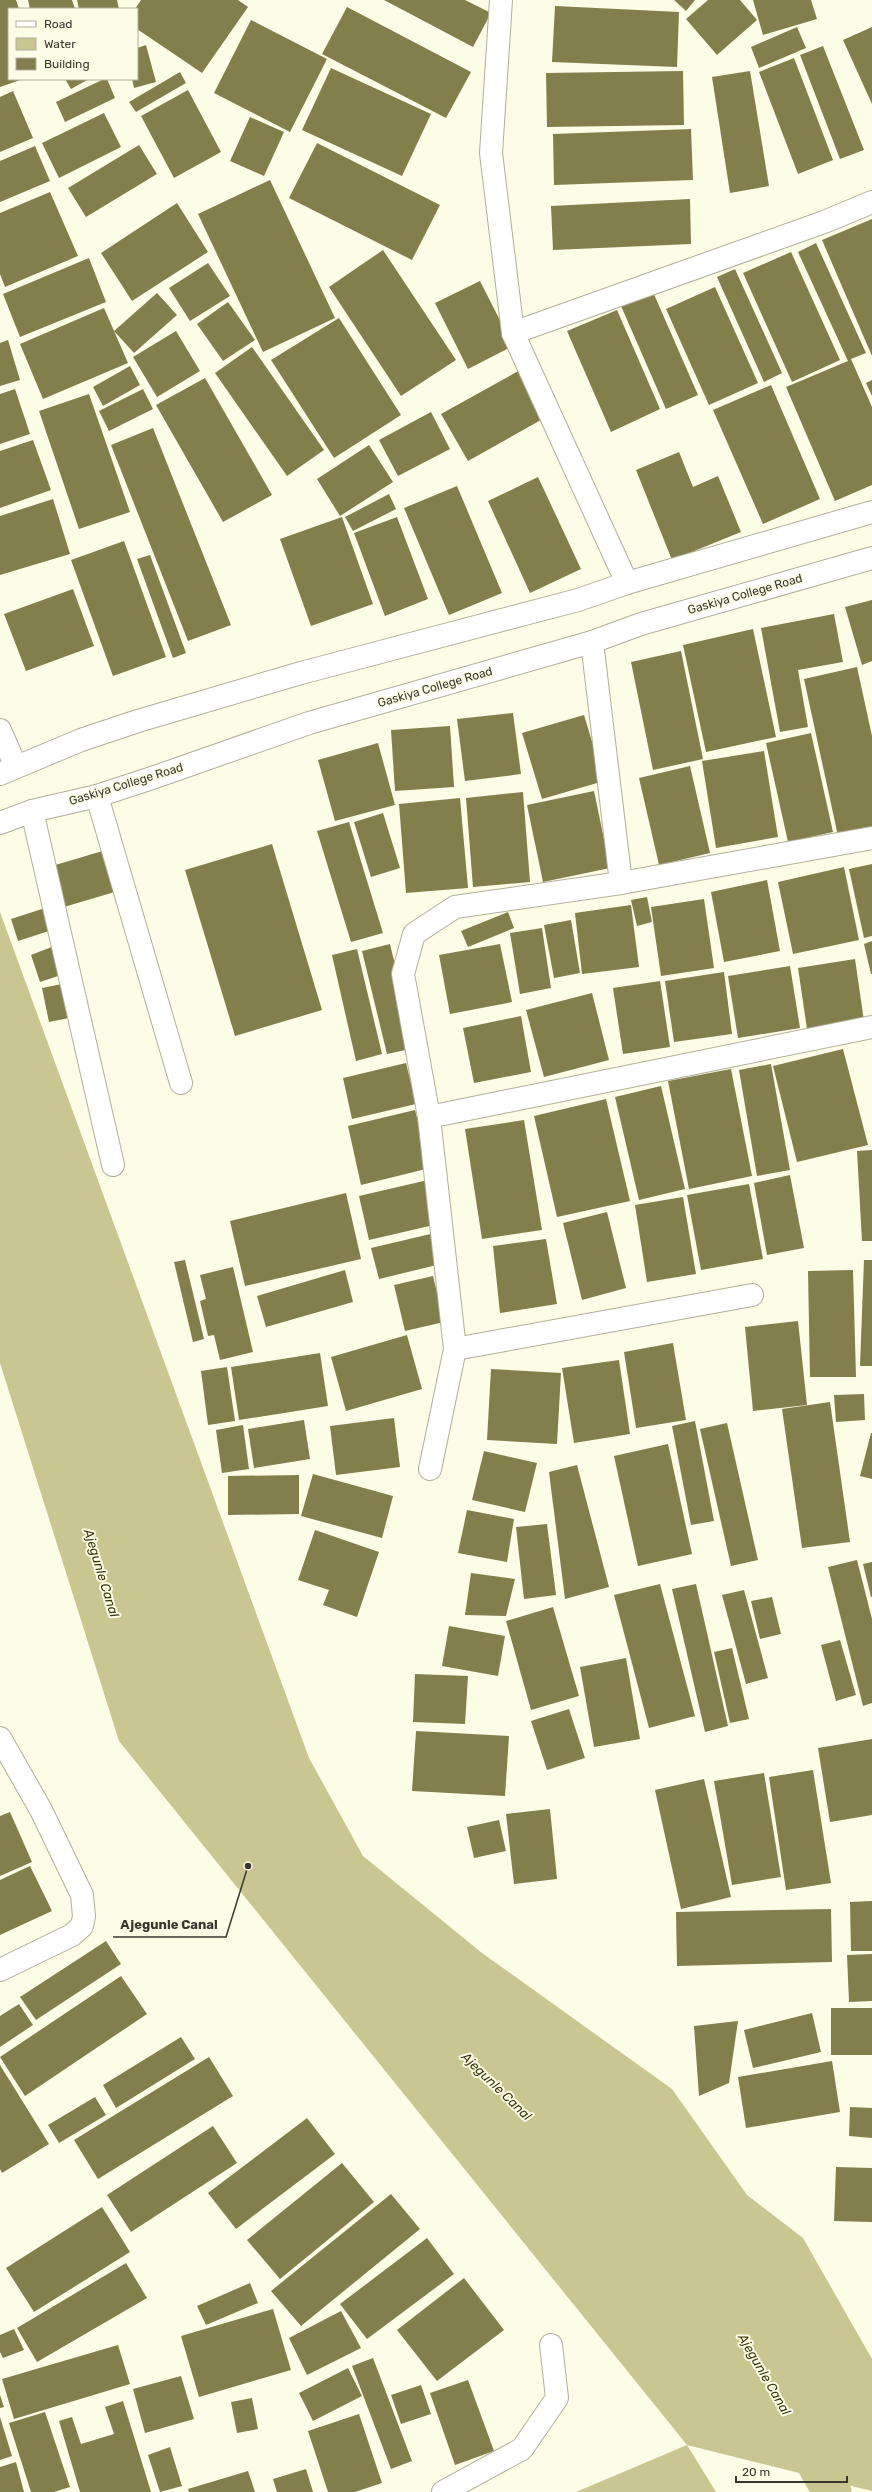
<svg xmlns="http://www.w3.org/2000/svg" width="872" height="2492" viewBox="0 0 872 2492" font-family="Rubik,sans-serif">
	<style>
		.water { fill: #c9c691 }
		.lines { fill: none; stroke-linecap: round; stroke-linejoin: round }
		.canal { stroke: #c9c691; stroke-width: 39 }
		.building { fill: #827f4d }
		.minor-casing { stroke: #b0af9b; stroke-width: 24 }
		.major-casing { stroke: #b0af9b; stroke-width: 24 }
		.minor { stroke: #fff; stroke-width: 22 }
		.major { stroke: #fff; stroke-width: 22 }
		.labels { text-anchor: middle; stroke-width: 4; stroke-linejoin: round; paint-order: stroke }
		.street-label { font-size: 12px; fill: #37372e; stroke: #fdfce6 }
		.water-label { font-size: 13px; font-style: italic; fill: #3a370d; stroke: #fdfce6 }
		.leader { fill: none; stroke: #37372e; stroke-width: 1.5 }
		.callout-dot { fill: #37372e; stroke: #fdfce6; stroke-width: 1.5 }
		.callout-label { font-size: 13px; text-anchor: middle; font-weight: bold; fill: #37372e; stroke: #fdfce6; stroke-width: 4; stroke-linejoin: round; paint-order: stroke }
	</style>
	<rect width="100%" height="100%" fill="#fdfce6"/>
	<polygon class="water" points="0,912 309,1758 363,1856 482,1953 672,2089 747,2195 803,2238 872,2359 872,2491 687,2445 716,2492 576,2492 687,2445 119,1741 0,1363"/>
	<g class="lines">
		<polyline class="canal" points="799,2433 832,2492"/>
	</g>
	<g class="building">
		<polygon points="0,0 16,0 19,9 9,9 9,79 23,79 0,87"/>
		<polygon points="28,0 72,0 75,9 30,9"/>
		<polygon points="77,0 117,0 119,9 79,9"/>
		<polygon points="141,0 238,0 248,7 202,73 137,29 137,9 135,9"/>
		<polygon points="384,0 465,0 491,13 473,47"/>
		<polygon points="674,0 695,0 686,11"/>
		<polygon points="708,0 740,0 757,20 717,55 686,19"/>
		<polygon points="753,0 811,0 817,19 763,35"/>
		<polygon points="555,6 679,12 677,67 552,62"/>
		<polygon points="347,7 471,72 446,118 322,54"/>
		<polygon points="251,20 327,59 290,132 214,93"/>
		<polygon points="797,27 806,48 759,68 751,47"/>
		<polygon points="872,27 872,104 843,40"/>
		<polygon points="146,45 156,82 134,88 132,79 137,79 137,48"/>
		<polygon points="823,46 864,150 840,159 800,55"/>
		<polygon points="794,58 833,160 798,174 759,72"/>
		<polygon points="331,68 431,114 402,176 302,130"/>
		<polygon points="683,71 684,125 547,127 546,73"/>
		<polygon points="750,71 769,186 730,193 712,77"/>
		<polygon points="180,72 186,83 136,112 129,102"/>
		<polygon points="65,79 89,79 71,89"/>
		<polygon points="104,79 107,79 115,98 65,122 56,102"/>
		<polygon points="188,90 221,152 174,178 141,116"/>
		<polygon points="13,91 33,138 0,152 0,97"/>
		<polygon points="104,113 121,147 59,178 42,143"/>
		<polygon points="250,117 284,132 264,176 230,161"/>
		<polygon points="691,129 693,180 554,185 553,134"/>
		<polygon points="317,143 440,205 412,260 289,198"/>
		<polygon points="139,145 157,174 86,217 68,188"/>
		<polygon points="35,146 50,181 0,202 0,161"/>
		<polygon points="270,180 335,318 263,352 198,214"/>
		<polygon points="50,192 78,256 5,287 0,274 0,213"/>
		<polygon points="690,199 691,244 553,250 551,206"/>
		<polygon points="177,203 208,252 132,301 101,253"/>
		<polygon points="872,219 872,356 822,240"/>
		<polygon points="816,243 866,353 851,359 872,407 872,485 835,501 786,387 848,361 798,252"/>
		<polygon points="383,250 456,360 401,396 329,287"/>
		<polygon points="791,252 840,360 792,382 743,273"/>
		<polygon points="89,258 106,302 20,337 3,294"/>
		<polygon points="208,263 230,296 190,321 169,288"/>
		<polygon points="735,269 782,373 764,382 717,277"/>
		<polygon points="480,281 513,346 468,369 435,303"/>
		<polygon points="715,287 758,383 709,405 666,309"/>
		<polygon points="653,292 698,395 666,409 621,306"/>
		<polygon points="157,293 177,315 134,353 114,331"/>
		<polygon points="228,302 255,340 223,361 197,324"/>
		<polygon points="104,308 128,363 43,399 20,344"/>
		<polygon points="617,310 660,409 611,432 567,331"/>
		<polygon points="339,318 401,415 334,458 271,360"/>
		<polygon points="176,331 200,371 157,397 133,357"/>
		<polygon points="8,340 20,380 0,386 0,343"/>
		<polygon points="252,347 324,450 287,476 215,373"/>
		<polygon points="130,366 140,385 103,406 93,387"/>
		<polygon points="522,369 548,416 468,461 441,414"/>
		<polygon points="205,378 272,495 223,522 156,405"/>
		<polygon points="872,380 872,396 866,383"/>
		<polygon points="771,385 820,499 763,524 713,410"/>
		<polygon points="15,389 30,434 0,444 0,394"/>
		<polygon points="143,389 153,409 109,431 99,411"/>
		<polygon points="89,394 130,512 79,529 39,411"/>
		<polygon points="431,412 450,449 398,476 379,440"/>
		<polygon points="153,428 231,625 188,641 111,445"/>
		<polygon points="33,440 51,490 0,508 0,451"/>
		<polygon points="369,445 393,482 340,516 317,479"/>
		<polygon points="679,452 693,487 718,476 741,532 672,560 636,470"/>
		<polygon points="538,477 581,569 530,593 488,501"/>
		<polygon points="457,486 502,593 449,615 404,508"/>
		<polygon points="389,494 396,509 353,531 345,517"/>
		<polygon points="53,499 70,554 0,575 0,516"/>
		<polygon points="342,517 373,604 311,626 280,539"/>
		<polygon points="397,517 428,599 385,616 354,533"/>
		<polygon points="124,541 166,657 113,676 71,560"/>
		<polygon points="150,555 186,653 173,658 137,559"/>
		<polygon points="73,589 94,646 26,671 4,614"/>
		<polygon points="872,600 872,661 862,665 845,607"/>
		<polygon points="834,614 843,662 798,670 808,727 780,732 761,628"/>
		<polygon points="753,629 776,737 706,752 683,645"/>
		<polygon points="681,651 703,759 653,770 631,662"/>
		<polygon points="857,667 872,736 872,829 838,836 804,679"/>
		<polygon points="513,713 521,774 465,781 457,719"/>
		<polygon points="584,715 604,781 542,799 522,733"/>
		<polygon points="450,726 454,787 395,791 391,730"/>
		<polygon points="811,733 833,832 788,842 766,743"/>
		<polygon points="378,743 395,805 335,821 318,760"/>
		<polygon points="764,751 778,837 716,848 702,761"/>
		<polygon points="690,766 710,853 659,865 639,778"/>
		<polygon points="594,791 610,868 543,882 527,805"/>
		<polygon points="523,792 530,882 473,887 466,798"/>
		<polygon points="460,798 468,888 406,893 399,804"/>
		<polygon points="383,813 400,868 371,877 354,822"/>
		<polygon points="349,822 383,933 351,942 317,831"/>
		<polygon points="272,844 322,1010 235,1036 185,870"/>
		<polygon points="106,850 118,891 64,907 52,866"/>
		<polygon points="872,864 872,936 864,938 849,869"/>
		<polygon points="844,867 859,940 793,954 778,882"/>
		<polygon points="767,880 780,951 724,962 711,892"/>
		<polygon points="647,897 652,922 637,926 631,900"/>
		<polygon points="704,899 714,968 661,976 651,907"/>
		<polygon points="631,905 639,967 582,974 575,913"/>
		<polygon points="45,908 52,930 18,941 11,919"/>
		<polygon points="508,912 514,928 468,947 461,931"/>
		<polygon points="571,920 580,973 554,978 544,925"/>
		<polygon points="542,928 551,988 520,994 510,933"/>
		<polygon points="872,941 872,974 871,974 864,944"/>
		<polygon points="390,944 415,1048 387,1054 362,951"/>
		<polygon points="500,944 512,1002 450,1014 439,955"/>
		<polygon points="57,945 67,973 40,982 31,955"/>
		<polygon points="357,949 382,1054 356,1061 332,955"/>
		<polygon points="855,959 864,1021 807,1029 798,968"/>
		<polygon points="790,966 800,1028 738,1038 728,976"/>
		<polygon points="724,972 732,1034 674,1042 665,981"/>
		<polygon points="660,981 670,1047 623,1054 613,988"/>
		<polygon points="62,984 69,1018 49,1022 42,988"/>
		<polygon points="592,993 609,1060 544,1077 526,1010"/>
		<polygon points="521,1016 531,1072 474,1083 463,1028"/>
		<polygon points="843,1049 868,1145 797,1162 773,1066"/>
		<polygon points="406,1063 416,1104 352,1119 343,1078"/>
		<polygon points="771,1064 790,1170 757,1176 739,1070"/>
		<polygon points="731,1069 752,1176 689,1189 668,1081"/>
		<polygon points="661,1086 685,1189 639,1200 615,1097"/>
		<polygon points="606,1099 630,1201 557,1217 534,1116"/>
		<polygon points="415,1110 430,1168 361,1185 348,1126"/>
		<polygon points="524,1120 542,1230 482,1239 465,1129"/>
		<polygon points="872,1150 872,1241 862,1241 857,1151"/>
		<polygon points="790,1175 804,1248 767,1255 754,1183"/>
		<polygon points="428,1180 438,1224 369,1240 359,1196"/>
		<polygon points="749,1184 763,1259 701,1270 687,1195"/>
		<polygon points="346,1193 361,1259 245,1286 230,1221"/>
		<polygon points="683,1197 696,1274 647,1282 635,1205"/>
		<polygon points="607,1212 626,1288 582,1300 563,1223"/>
		<polygon points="439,1232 445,1263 379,1279 371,1248"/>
		<polygon points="546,1239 557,1304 500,1313 493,1246"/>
		<polygon points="185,1260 204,1339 193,1342 174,1262"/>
		<polygon points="864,1260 872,1260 872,1366 860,1366"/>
		<polygon points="233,1267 253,1352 220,1360 214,1335 208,1336 200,1301 206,1299 200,1275"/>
		<polygon points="345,1270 353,1302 266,1327 257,1296"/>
		<polygon points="853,1270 856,1377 810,1377 808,1271"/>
		<polygon points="433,1276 444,1322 405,1331 394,1285"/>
		<polygon points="798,1321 807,1405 753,1411 745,1327"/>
		<polygon points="407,1335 422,1389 346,1411 331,1357"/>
		<polygon points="673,1343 686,1420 636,1428 624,1352"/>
		<polygon points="320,1353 328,1406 239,1420 231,1367"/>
		<polygon points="619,1360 630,1434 574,1443 562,1368"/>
		<polygon points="227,1367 235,1421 208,1425 201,1371"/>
		<polygon points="491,1369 561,1373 557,1444 487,1440"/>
		<polygon points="864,1394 865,1420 836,1422 834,1395"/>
		<polygon points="830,1402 850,1542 802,1548 782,1409"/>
		<polygon points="394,1418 400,1467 336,1475 330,1426"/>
		<polygon points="304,1420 310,1459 254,1468 248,1429"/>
		<polygon points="695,1421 714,1521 691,1525 672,1426"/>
		<polygon points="727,1423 758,1560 731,1566 700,1429"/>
		<polygon points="243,1425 249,1469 222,1473 216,1430"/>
		<polygon points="871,1433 872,1433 872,1479 860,1476"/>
		<polygon points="668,1444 692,1554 638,1566 614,1456"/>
		<polygon points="484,1451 537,1463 525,1512 472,1500"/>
		<polygon points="577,1465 609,1587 565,1599 549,1472"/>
		<polygon points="313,1474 393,1496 382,1538 301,1516"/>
		<polygon points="299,1475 299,1514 228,1515 228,1476"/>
		<polygon points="467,1510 514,1519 507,1562 458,1553"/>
		<polygon points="547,1524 556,1595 524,1599 516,1527"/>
		<polygon points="315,1530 379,1552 357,1617 323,1605 329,1590 298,1580"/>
		<polygon points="857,1560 872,1619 872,1703 863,1706 828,1567"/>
		<polygon points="872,1562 872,1597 871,1597 863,1564"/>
		<polygon points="471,1573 515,1579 506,1616 465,1615"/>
		<polygon points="660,1584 695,1716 649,1728 614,1595"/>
		<polygon points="696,1584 728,1726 705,1732 672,1589"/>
		<polygon points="744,1590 768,1678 746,1684 722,1595"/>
		<polygon points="772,1597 781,1634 760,1639 751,1601"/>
		<polygon points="553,1607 579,1696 531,1710 506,1621"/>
		<polygon points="449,1626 505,1636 498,1676 442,1666"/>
		<polygon points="840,1640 856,1695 836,1701 821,1645"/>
		<polygon points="732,1648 749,1719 730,1723 714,1652"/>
		<polygon points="626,1658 640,1739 594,1747 580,1667"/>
		<polygon points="415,1674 468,1676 465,1724 413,1722"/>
		<polygon points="569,1709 585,1758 547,1770 531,1721"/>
		<polygon points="416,1731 509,1736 505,1796 412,1791"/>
		<polygon points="872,1739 872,1815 830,1822 818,1748"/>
		<polygon points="813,1770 831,1883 786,1890 769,1777"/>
		<polygon points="764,1773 781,1877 732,1885 714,1781"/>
		<polygon points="704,1779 731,1897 681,1909 655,1790"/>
		<polygon points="550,1809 557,1879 514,1884 506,1814"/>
		<polygon points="10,1812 32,1862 0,1876 0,1816"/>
		<polygon points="499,1820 506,1851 474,1858 467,1827"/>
		<polygon points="30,1866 52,1911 0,1935 0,1880"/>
		<polygon points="872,1901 872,1951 851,1951 850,1902"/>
		<polygon points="831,1909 832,1962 677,1966 676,1912"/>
		<polygon points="106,1941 121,1964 36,2020 20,1997"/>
		<polygon points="872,1954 872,2001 849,2002 847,1955"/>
		<polygon points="121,1976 147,2014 25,2096 0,2057"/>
		<polygon points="19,2004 33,2025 0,2047 0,2016"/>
		<rect x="831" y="2008" width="41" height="47"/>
		<polygon points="812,2013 821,2052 753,2068 744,2030"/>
		<polygon points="738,2021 729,2083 699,2096 694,2026"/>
		<polygon points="181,2037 195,2059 116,2108 103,2085"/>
		<polygon points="209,2057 233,2096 98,2179 74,2140"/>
		<polygon points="832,2061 840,2112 746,2128 738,2077"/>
		<polygon points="0,2065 49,2144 2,2173 0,2169"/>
		<polygon points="95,2097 106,2115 59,2143 48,2125"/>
		<polygon points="850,2107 872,2108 872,2138 849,2136"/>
		<polygon points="307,2118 335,2154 236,2229 208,2193"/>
		<polygon points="213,2126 237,2163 131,2232 107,2195"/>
		<polygon points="342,2163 374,2202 280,2279 247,2240"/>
		<polygon points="836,2167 872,2168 872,2222 834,2221"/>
		<polygon points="391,2194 420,2229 301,2326 271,2291"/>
		<polygon points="102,2207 130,2252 34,2312 6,2268"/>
		<polygon points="427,2238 454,2274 367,2339 340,2304"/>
		<polygon points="126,2263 147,2298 37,2362 17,2328"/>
		<polygon points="464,2278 504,2330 437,2381 397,2330"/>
		<polygon points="250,2283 258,2303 206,2325 197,2306"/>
		<polygon points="273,2309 291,2370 199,2397 181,2336"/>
		<polygon points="341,2311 361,2348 307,2375 289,2338"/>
		<polygon points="14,2329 24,2350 3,2358 0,2352 0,2335"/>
		<polygon points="118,2345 130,2384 14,2419 2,2379"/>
		<polygon points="373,2358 412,2461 391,2469 352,2366"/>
		<polygon points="348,2368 362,2396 313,2421 299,2393"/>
		<polygon points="181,2376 194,2419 145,2433 133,2389"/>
		<polygon points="468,2380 494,2451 455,2465 430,2393"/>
		<polygon points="421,2385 431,2414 401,2424 391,2395"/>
		<polygon points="0,2395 4,2407 0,2408"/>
		<polygon points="252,2398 258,2429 237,2433 231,2402"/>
		<polygon points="123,2401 151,2492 80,2492 59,2421 72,2417 81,2444 114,2434 105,2407"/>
		<polygon points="45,2412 70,2487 54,2492 31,2492 9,2423"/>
		<polygon points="359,2414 382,2483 355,2492 328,2492 308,2431"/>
		<polygon points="0,2417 12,2456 0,2460"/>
		<polygon points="170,2447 182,2486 160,2492 148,2455"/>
		<polygon points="16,2462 24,2492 0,2492 0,2467"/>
		<polygon points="306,2469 313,2492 277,2492 273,2479"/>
		<polygon points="248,2471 255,2492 189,2492 188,2489"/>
	</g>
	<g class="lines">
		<defs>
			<g id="minor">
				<polyline points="501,0 491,153 513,333 627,583"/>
				<polyline points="513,333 824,222 872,202"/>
				<polyline points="0,730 16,767"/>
				<polyline points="97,796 181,1083"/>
				<polyline points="32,811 113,1165"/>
				<polyline points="621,883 872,838"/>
				<polyline points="429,1117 872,1027"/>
				<polyline points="455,1349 752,1295"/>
				<polyline points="430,1469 455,1349 429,1117 403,974 414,934 455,907 621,883 592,642"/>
				<polyline points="0,1738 41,1810 82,1895 84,1916 82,1926 72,1935 0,1970"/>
				<polyline points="443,2492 522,2449 557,2398 551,2345"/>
			</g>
			<g id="major">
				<polyline points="0,774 81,740 138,721 301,673 578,600 627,583 872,512"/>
				<polyline points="0,823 32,811 97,796 152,778 309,723 592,642 641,624 872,558"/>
			</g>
		</defs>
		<use href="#minor" class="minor-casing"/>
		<use href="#major" class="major-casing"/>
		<use href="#minor" class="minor"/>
		<use href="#major" class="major"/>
	</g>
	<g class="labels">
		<g class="street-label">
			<text transform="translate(745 594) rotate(-16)" y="4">Gaskiya College Road</text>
			<text transform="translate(435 687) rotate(-16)" y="4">Gaskiya College Road</text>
			<text transform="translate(126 784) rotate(-17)" y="4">Gaskiya College Road</text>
		</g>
		<g class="water-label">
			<text transform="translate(102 1573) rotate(73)" y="5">Ajegunle Canal</text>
			<text transform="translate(497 2086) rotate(44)" y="5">Ajegunle Canal</text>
			<text transform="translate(765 2374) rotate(60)" y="5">Ajegunle Canal</text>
		</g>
	</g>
	<path class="leader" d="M248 1866L226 1937H113"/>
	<circle class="callout-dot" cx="248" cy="1866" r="4"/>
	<g class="callout-label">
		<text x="169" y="1929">Ajegunle Canal</text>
	</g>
	<rect x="8" y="8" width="130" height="72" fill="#fdfce6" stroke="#aead9c"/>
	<rect x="16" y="21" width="20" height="6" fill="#ffffff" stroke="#aead9c"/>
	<text x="44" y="28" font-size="12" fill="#37372e">Road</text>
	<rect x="16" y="38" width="20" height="12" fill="#c9c691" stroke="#aead9c"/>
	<text x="44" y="48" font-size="12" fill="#37372e">Water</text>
	<rect x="16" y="58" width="20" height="12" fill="#827f4d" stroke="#aead9c"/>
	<text x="44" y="68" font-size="12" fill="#37372e">Building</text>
	<path d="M736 2476v6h111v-6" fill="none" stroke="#37372e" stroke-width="2"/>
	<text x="742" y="2476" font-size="12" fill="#37372e" stroke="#fdfce6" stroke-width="3" paint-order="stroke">20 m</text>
</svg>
